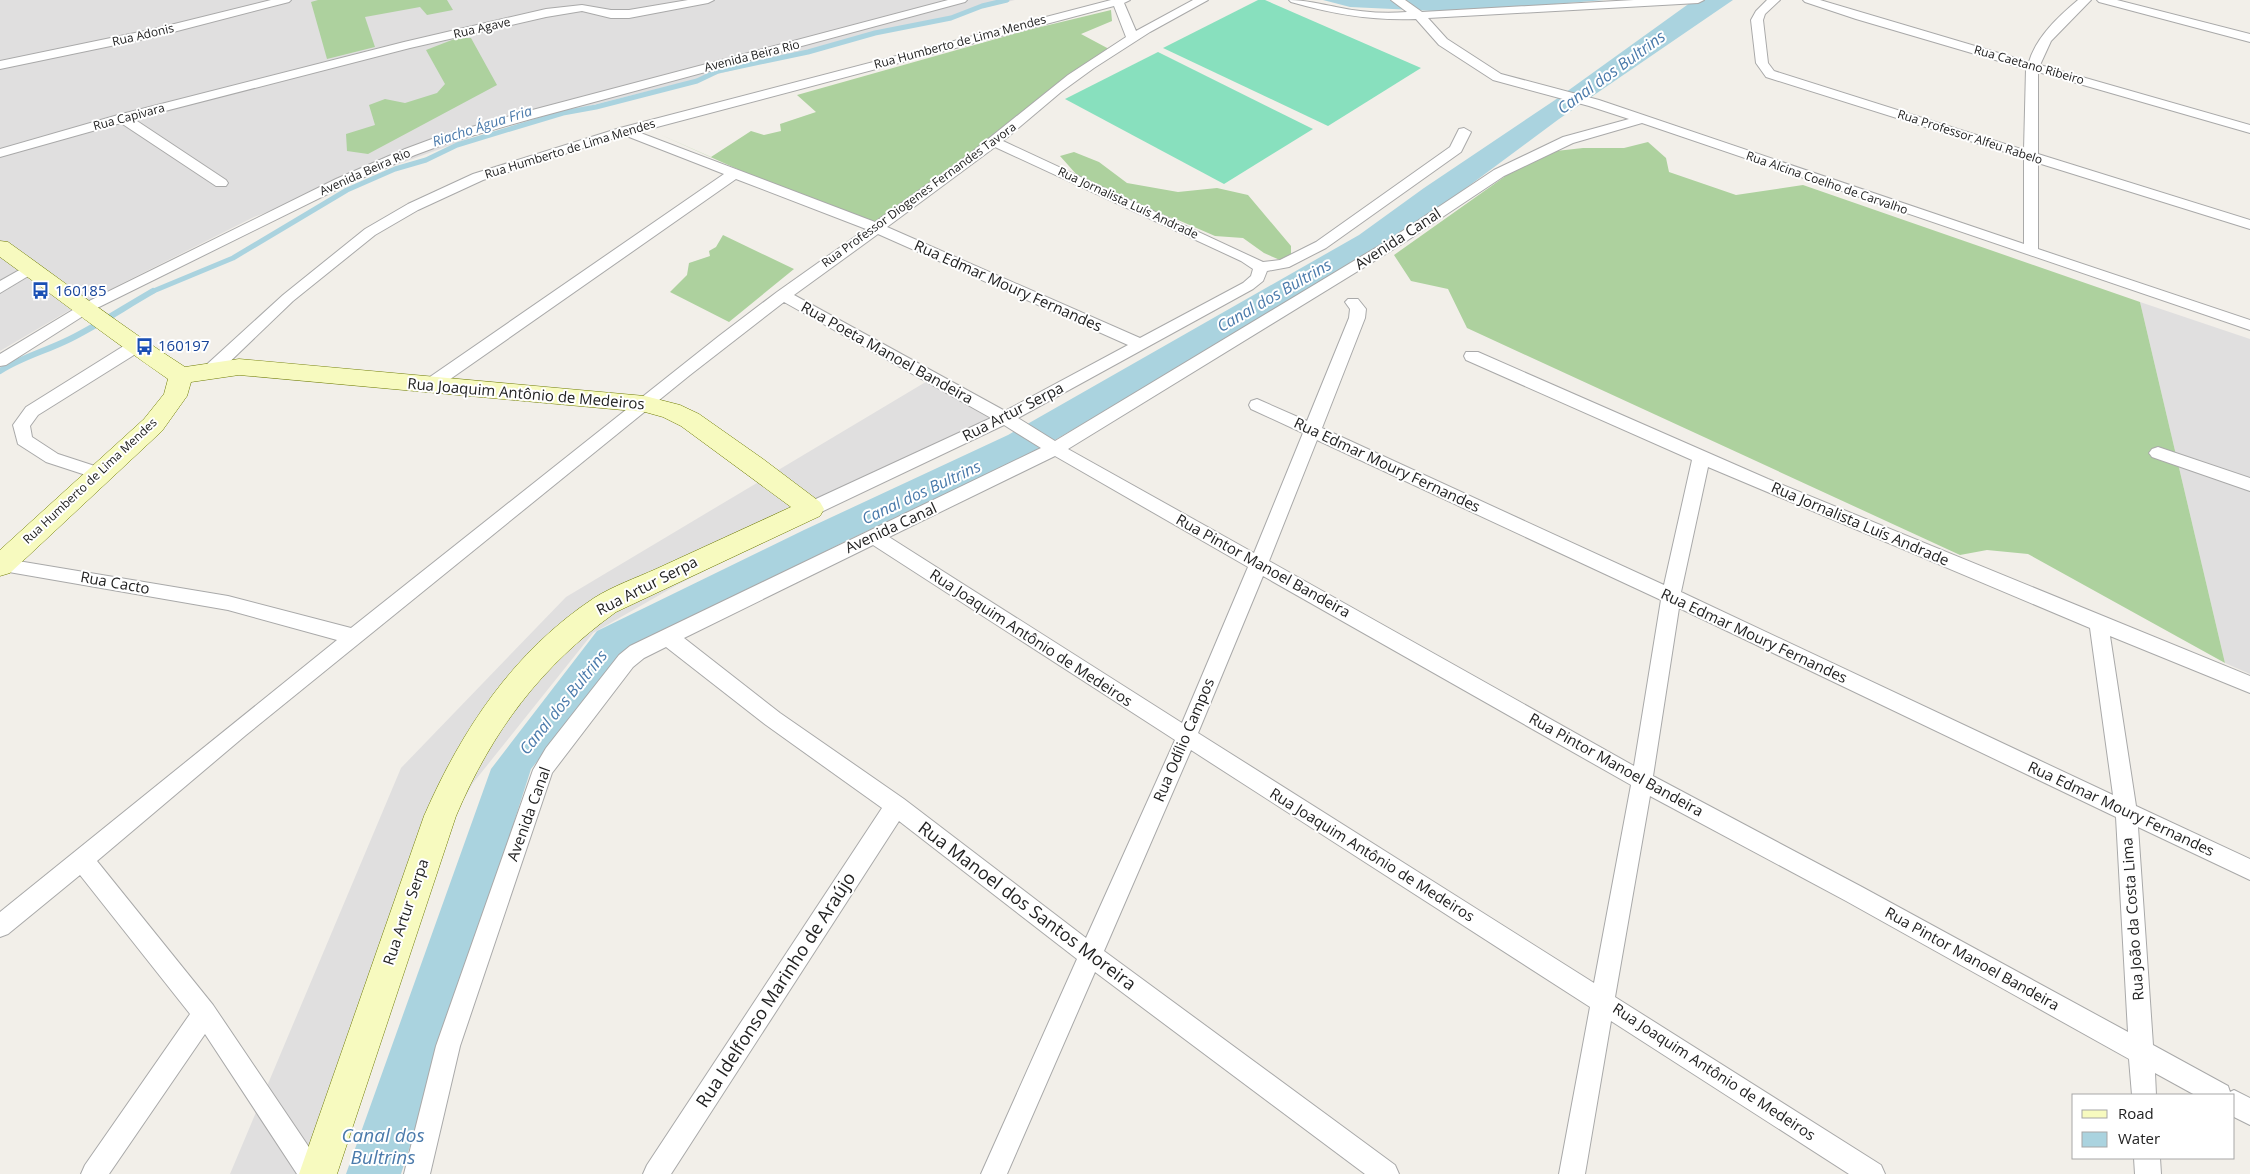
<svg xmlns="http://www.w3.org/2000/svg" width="2250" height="1174" viewBox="0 0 2250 1174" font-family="'Open Sans',sans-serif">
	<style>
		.residential { fill: #e0dfdf }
		.forest { fill: #add19e }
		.pitch { fill: #88e0be }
		.water { fill: #aad3df }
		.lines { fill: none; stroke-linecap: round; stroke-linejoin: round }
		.stream-far1 { stroke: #aad3df; stroke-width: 5 }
		.stream { stroke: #aad3df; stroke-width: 6 }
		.street-casing { stroke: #a9a9a9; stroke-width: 2 }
		.secondary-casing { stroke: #707d05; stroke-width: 1 }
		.street { fill: #fff; fill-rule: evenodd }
		.secondary { fill: #f7fabf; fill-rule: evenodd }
		.labels { text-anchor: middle; stroke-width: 4; stroke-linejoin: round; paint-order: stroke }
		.far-street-label { font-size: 12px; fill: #222; stroke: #fff }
		.far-water-label { font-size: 14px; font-style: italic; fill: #4a7aab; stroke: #fff }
		.street-label { font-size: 15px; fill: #222; stroke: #fff }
		.transit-label { font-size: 15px; fill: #164399; stroke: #fff; text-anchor: start }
		.water-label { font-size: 16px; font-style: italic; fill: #4a7aab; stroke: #fff }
		.near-street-label { font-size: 18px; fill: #222; stroke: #fff }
		.near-water-label { font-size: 19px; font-style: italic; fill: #4a7aab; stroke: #fff }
	</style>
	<rect width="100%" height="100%" fill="#f2efe9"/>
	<g class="residential">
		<polygon points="0,0 1015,0 492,130 254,217 75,307 0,351"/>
		<polygon points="2140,302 2250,339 2250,674 2225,663"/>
		<polygon points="929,380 1000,420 677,585 593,633 473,783 389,929 303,1174 230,1174 401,768 566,597"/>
	</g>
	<g class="forest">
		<polygon points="318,0 447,0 453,10 427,15 420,7 365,17 375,47 327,59 311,2"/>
		<polygon points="1111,10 1112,21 1081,34 1109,49 877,228 822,207 659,134 711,157 751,131 764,135 781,131 780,124 816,112 797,95 1028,30"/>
		<polygon points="457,38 471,38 497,85 368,154 347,151 346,134 375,125 369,105 385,99 405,103 437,93 445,84 426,50"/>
		<polygon points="1648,142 1666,158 1669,172 1736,195 1803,185 2140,302 2225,663 2028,554 1987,550 1960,555 1467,328 1448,289 1411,281 1394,255 1538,153 1583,148 1624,148"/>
		<polygon points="1074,152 1099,162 1127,183 1178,192 1217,188 1248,195 1291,246 1291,254 1280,260 1264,253 1243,238 1215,236 1178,220 1129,204 1085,184 1060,156"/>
		<polygon points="723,235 794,269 729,322 670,292 687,275 689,263 710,256 709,251 716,247"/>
	</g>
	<g class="pitch">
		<polygon points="1258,0 1265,0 1421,68 1328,126 1163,48"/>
		<polygon points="1158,52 1313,129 1224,184 1065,99"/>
	</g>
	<g class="water">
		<polygon points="1323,0 1605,0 1457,12 1350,7"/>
		<polygon points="1694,0 1733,0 1559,119 1408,231 1239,333 1036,451 848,540 624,653 531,769 401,1174 346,1174 491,769 597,631 804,530 1008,435 1359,235 1424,188 1555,100"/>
	</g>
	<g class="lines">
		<polyline class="stream-far1" points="151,292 233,258 347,190 395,169 426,160 457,145 563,113 596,107 697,81 718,71 808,52 875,33 951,18 982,6 1007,0"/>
		<path class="stream" d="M 0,371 C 22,357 46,351 70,339 C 98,325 125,307 153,291"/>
		<defs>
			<g id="street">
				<polygon points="271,0 291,0 289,2 154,37 0,69 0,61 154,29"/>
				<polygon points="688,0 714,0 708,3 629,18 611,18 582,11 546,17 410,48 134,119 226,180 228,183 226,186 216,186 121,123 0,157 0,149 118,115 404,42 546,9 582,5 611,10 629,10"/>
				<polygon points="948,0 967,0 965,2 531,119 450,142 415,155 346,185 91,311 6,365 0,366 0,354 81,305 336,179 405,149 440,136 521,113"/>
				<path d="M 1111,0 L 1130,0 L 1124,3 L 1136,31 L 1193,0 L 1208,0 L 1150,32 L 1094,68 L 1061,92 L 1003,141 L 1263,262 L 1280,260 L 1316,242 L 1450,147 L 1459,129 L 1464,128 L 1471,132 L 1461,152 L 1326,248 L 1289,267 L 1267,271 L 1263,281 L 1253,289 L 1018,418 L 1055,441 L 1392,238 L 1494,170 L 1563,137 L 1629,119 L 1589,106 L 1493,80 L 1439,45 L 1416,19 C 1373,21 1333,14 1291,2 L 1289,0 C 1306,0 1320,4 1336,7 C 1359,12 1384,14 1407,12 L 1391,0 L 1405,0 L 1422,12 L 1634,0 L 1704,0 L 1698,3 L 1428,18 L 1447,39 L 1501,74 L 1599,100 L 2024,244 L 2024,158 L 1766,77 L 1756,63 L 1751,20 L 1756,11 L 1767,0 L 1780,0 L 1765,14 L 1763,20 L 1768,63 L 1774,71 L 2024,150 L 2026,69 L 1856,19 L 1805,2 L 1803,0 L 1820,0 L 2029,62 C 2036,37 2059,16 2078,0 L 2091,0 L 2051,41 L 2040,65 L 2250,125 L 2250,133 L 2038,72 L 2038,154 L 2250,220 L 2250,229 L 2038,163 L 2038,249 L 2250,320 L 2250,330 L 1642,123 L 1573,143 L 1504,176 L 1402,244 L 1068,449 L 1254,553 L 1303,433 L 1251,409 L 1249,405 L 1251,401 L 1257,399 L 1307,421 L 1349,318 L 1350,309 L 1345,302 L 1348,299 L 1358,299 L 1366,309 L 1365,318 L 1322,428 L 1664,585 L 1692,460 L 1466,360 L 1464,356 L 1466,352 L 1478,352 L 1768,479 L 2250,676 L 2250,693 L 2110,636 L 2136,806 L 2250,859 L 2250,880 L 2138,827 L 2153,1045 L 2228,1086 L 2230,1092 L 2234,1090 L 2250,1098 L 2250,1125 L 2234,1117 L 2234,1095 L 2195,1095 L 2155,1073 L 2156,1095 L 2132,1095 L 2129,1059 L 1846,901 L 1650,796 L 1615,997 L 1881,1165 L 1885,1174 L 1849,1174 L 1611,1021 L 1585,1174 L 1559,1174 L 1590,1007 L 1191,750 L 1104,951 L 1395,1165 L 1399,1174 L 1365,1174 L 1095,972 L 1007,1174 L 981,1174 L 1077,959 L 899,821 L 671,1174 L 643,1174 L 647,1165 L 882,808 L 766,725 L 666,647 L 644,658 L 633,667 L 552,773 L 460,1046 L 430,1174 L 404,1174 L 436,1046 L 533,770 L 546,748 L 619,655 L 630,646 L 1041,448 L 1004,425 L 817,514 L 811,516 L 805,514 L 802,509 L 805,504 L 991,418 L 784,302 L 690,375 L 246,735 L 97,861 L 213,1005 L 321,1165 L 325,1174 L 297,1174 L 205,1034 L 109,1174 L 81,1174 L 85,1165 L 190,1014 L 80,875 L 8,934 L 0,937 L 0,912 L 337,640 L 228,610 L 3,571 L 0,570 L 0,558 L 228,596 L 351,628 L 719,336 L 777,292 L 866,229 L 736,179 L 436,389 L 430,390 L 424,389 L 422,385 L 424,381 L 724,174 L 624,135 L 483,180 L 418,210 L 375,235 L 293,301 L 216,375 L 204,375 L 202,371 L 204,367 L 283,295 L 365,229 L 408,204 L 473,174 L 620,128 ZM 1114,6 L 1126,37 L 1068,75 L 967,156 L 875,222 L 638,132 ZM 995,147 L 1241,261 L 1253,269 L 1251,276 L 1243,283 L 1140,338 L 887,227 ZM 878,234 L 1128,345 L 1005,411 L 794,295 ZM 1317,440 L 1661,600 L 1634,766 L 1269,561 ZM 1055,456 L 1248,567 L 1182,723 L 889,537 ZM 1708,467 L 2090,628 L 2113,795 L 1681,592 ZM 873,545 L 1175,740 L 1086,938 L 904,799 L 780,713 L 684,638 ZM 1263,576 L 1631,785 L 1594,983 L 1198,733 ZM 1679,608 L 2116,817 L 2128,1032 L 1862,887 L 1653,776 Z"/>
				<polygon points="2097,0 2117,0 2250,34 2250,42 2099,2"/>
				<polygon points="30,264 35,266 37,269 35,272 0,293 0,281"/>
				<polygon points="136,341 142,342 144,346 142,350 38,415 30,426 32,437 58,454 104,469 107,473 104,477 98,479 46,462 18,444 13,425 26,407 130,342"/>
				<polygon points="2158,447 2250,478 2250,491 2152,457 2149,453 2152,449"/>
				<polygon points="2134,1158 2160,1158 2161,1174 2135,1174"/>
			</g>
			<path id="secondary" d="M 0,241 L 8,242 C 67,284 124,328 185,367 L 239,359 L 645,396 L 680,405 L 699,414 L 763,459 L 820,502 L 824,509 L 820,516 L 616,612 C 541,666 492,731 456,816 L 337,1174 L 299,1174 L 424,816 C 462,729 514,651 594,598 C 613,586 636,578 656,569 C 701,548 746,528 791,507 L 681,426 L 663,417 L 645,412 L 239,375 L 191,382 L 187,396 L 162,431 L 10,573 L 0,576 L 0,550 L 144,419 L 164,394 L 168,379 C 111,340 56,297 0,257 Z"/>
		</defs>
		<use href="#street" class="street-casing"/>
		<use href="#secondary" class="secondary-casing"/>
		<use href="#street" class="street"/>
		<use href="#secondary" class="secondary"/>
	</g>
	<defs>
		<symbol id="bus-bare" viewBox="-9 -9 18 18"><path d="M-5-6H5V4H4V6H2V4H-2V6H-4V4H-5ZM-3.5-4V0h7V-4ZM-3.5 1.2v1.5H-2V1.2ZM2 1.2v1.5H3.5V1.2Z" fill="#1a4fb4" stroke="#fff" stroke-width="2.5" paint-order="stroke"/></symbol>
	</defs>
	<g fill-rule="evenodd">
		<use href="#bus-bare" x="28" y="278" width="25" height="25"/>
		<use href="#bus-bare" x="132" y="334" width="25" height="25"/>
	</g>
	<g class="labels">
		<g class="far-street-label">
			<text transform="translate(482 28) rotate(-13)" y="4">Rua Agave</text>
			<text transform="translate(143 35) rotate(-13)" y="4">Rua Adonis</text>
			<text transform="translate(960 42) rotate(-15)" y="4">Rua Humberto de Lima Mendes</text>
			<text transform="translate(752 56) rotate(-14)" y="4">Avenida Beira Rio</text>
			<text transform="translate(2029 65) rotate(16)" y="4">Rua Caetano Ribeiro</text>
			<text transform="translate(129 117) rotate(-15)" y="4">Rua Capivara</text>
			<text transform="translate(1970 137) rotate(18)" y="4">Rua Professor Alfeu Rabelo</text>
			<text transform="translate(570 149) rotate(-17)" y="4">Rua Humberto de Lima Mendes</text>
			<text transform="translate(365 172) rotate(-24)" y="4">Avenida Beira Rio</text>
			<text transform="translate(1827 183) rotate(19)" y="4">Rua Alcina Coelho de Carvalho</text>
			<text transform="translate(919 195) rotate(-36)" y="4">Rua Professor Diogenes Fernandes Tavora</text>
			<text transform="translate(1128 203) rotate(25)" y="4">Rua Jornalista Luís Andrade</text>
			<text transform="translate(90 481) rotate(-43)" y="4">Rua Humberto de Lima Mendes</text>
		</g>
		<g class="far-water-label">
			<text transform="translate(482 126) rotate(-18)" y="5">Riacho Água Fria</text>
		</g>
		<g class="street-label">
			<text transform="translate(1398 239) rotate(-33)" y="5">Avenida Canal</text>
			<text transform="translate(1008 286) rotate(24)" y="5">Rua Edmar Moury Fernandes</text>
			<text transform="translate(887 353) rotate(29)" y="5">Rua Poeta Manoel Bandeira</text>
			<text transform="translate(526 394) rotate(5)" y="5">Rua Joaquim Antônio de Medeiros</text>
			<text transform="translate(1013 412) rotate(-27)" y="5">Rua Artur Serpa</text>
			<text transform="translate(1387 465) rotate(25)" y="5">Rua Edmar Moury Fernandes</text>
			<text transform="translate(1860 524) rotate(23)" y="5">Rua Jornalista Luís Andrade</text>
			<text transform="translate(891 528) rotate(-25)" y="5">Avenida Canal</text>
			<text transform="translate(1263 566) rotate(29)" y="5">Rua Pintor Manoel Bandeira</text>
			<text transform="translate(115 583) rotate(10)" y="5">Rua Cacto</text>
			<text transform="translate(647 586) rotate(-27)" y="5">Rua Artur Serpa</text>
			<text transform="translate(1754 636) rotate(25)" y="5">Rua Edmar Moury Fernandes</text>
			<text transform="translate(1031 638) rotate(33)" y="5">Rua Joaquim Antônio de Medeiros</text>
			<text transform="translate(1184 740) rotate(-67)" y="5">Rua Odílio Campos</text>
			<text transform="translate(1616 765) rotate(29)" y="5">Rua Pintor Manoel Bandeira</text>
			<text transform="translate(2121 809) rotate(25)" y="5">Rua Edmar Moury Fernandes</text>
			<text transform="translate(529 814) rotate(-70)" y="5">Avenida Canal</text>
			<text transform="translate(1372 855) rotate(32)" y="5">Rua Joaquim Antônio de Medeiros</text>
			<text transform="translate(406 912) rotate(-71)" y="5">Rua Artur Serpa</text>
			<text transform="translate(2133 919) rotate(-94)" y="5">Rua João da Costa Lima</text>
			<text transform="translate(1972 959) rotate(29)" y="5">Rua Pintor Manoel Bandeira</text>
			<text transform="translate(1714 1072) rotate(33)" y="5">Rua Joaquim Antônio de Medeiros</text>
		</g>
		<g class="transit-label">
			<text x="55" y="296">160185</text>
			<text x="158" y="351">160197</text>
		</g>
		<g class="water-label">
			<text transform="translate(1611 72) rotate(-36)" y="6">Canal dos Bultrins</text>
			<text transform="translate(1274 295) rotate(-30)" y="6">Canal dos Bultrins</text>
			<text transform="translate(921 492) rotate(-25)" y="6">Canal dos Bultrins</text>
			<text transform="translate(563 702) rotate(-51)" y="6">Canal dos Bultrins</text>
		</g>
		<g class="near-street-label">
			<text transform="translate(1027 906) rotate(37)" y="6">Rua Manoel dos Santos Moreira</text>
			<text transform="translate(776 990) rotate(-57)" y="6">Rua Idelfonso Marinho de Araújo</text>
		</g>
		<g class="near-water-label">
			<text x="383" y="1142">Canal dos<tspan x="383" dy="22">Bultrins</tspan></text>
		</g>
	</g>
	<rect x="2072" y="1094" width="162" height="65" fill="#ffffff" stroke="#a7a7a7"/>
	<rect x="2082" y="1110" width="25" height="8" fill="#f7fabf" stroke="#a7a7a7"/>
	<text x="2118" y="1119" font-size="15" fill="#222222">Road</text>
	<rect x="2082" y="1132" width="25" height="15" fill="#aad3df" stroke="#a7a7a7"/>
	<text x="2118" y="1144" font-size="15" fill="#222222">Water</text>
</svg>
